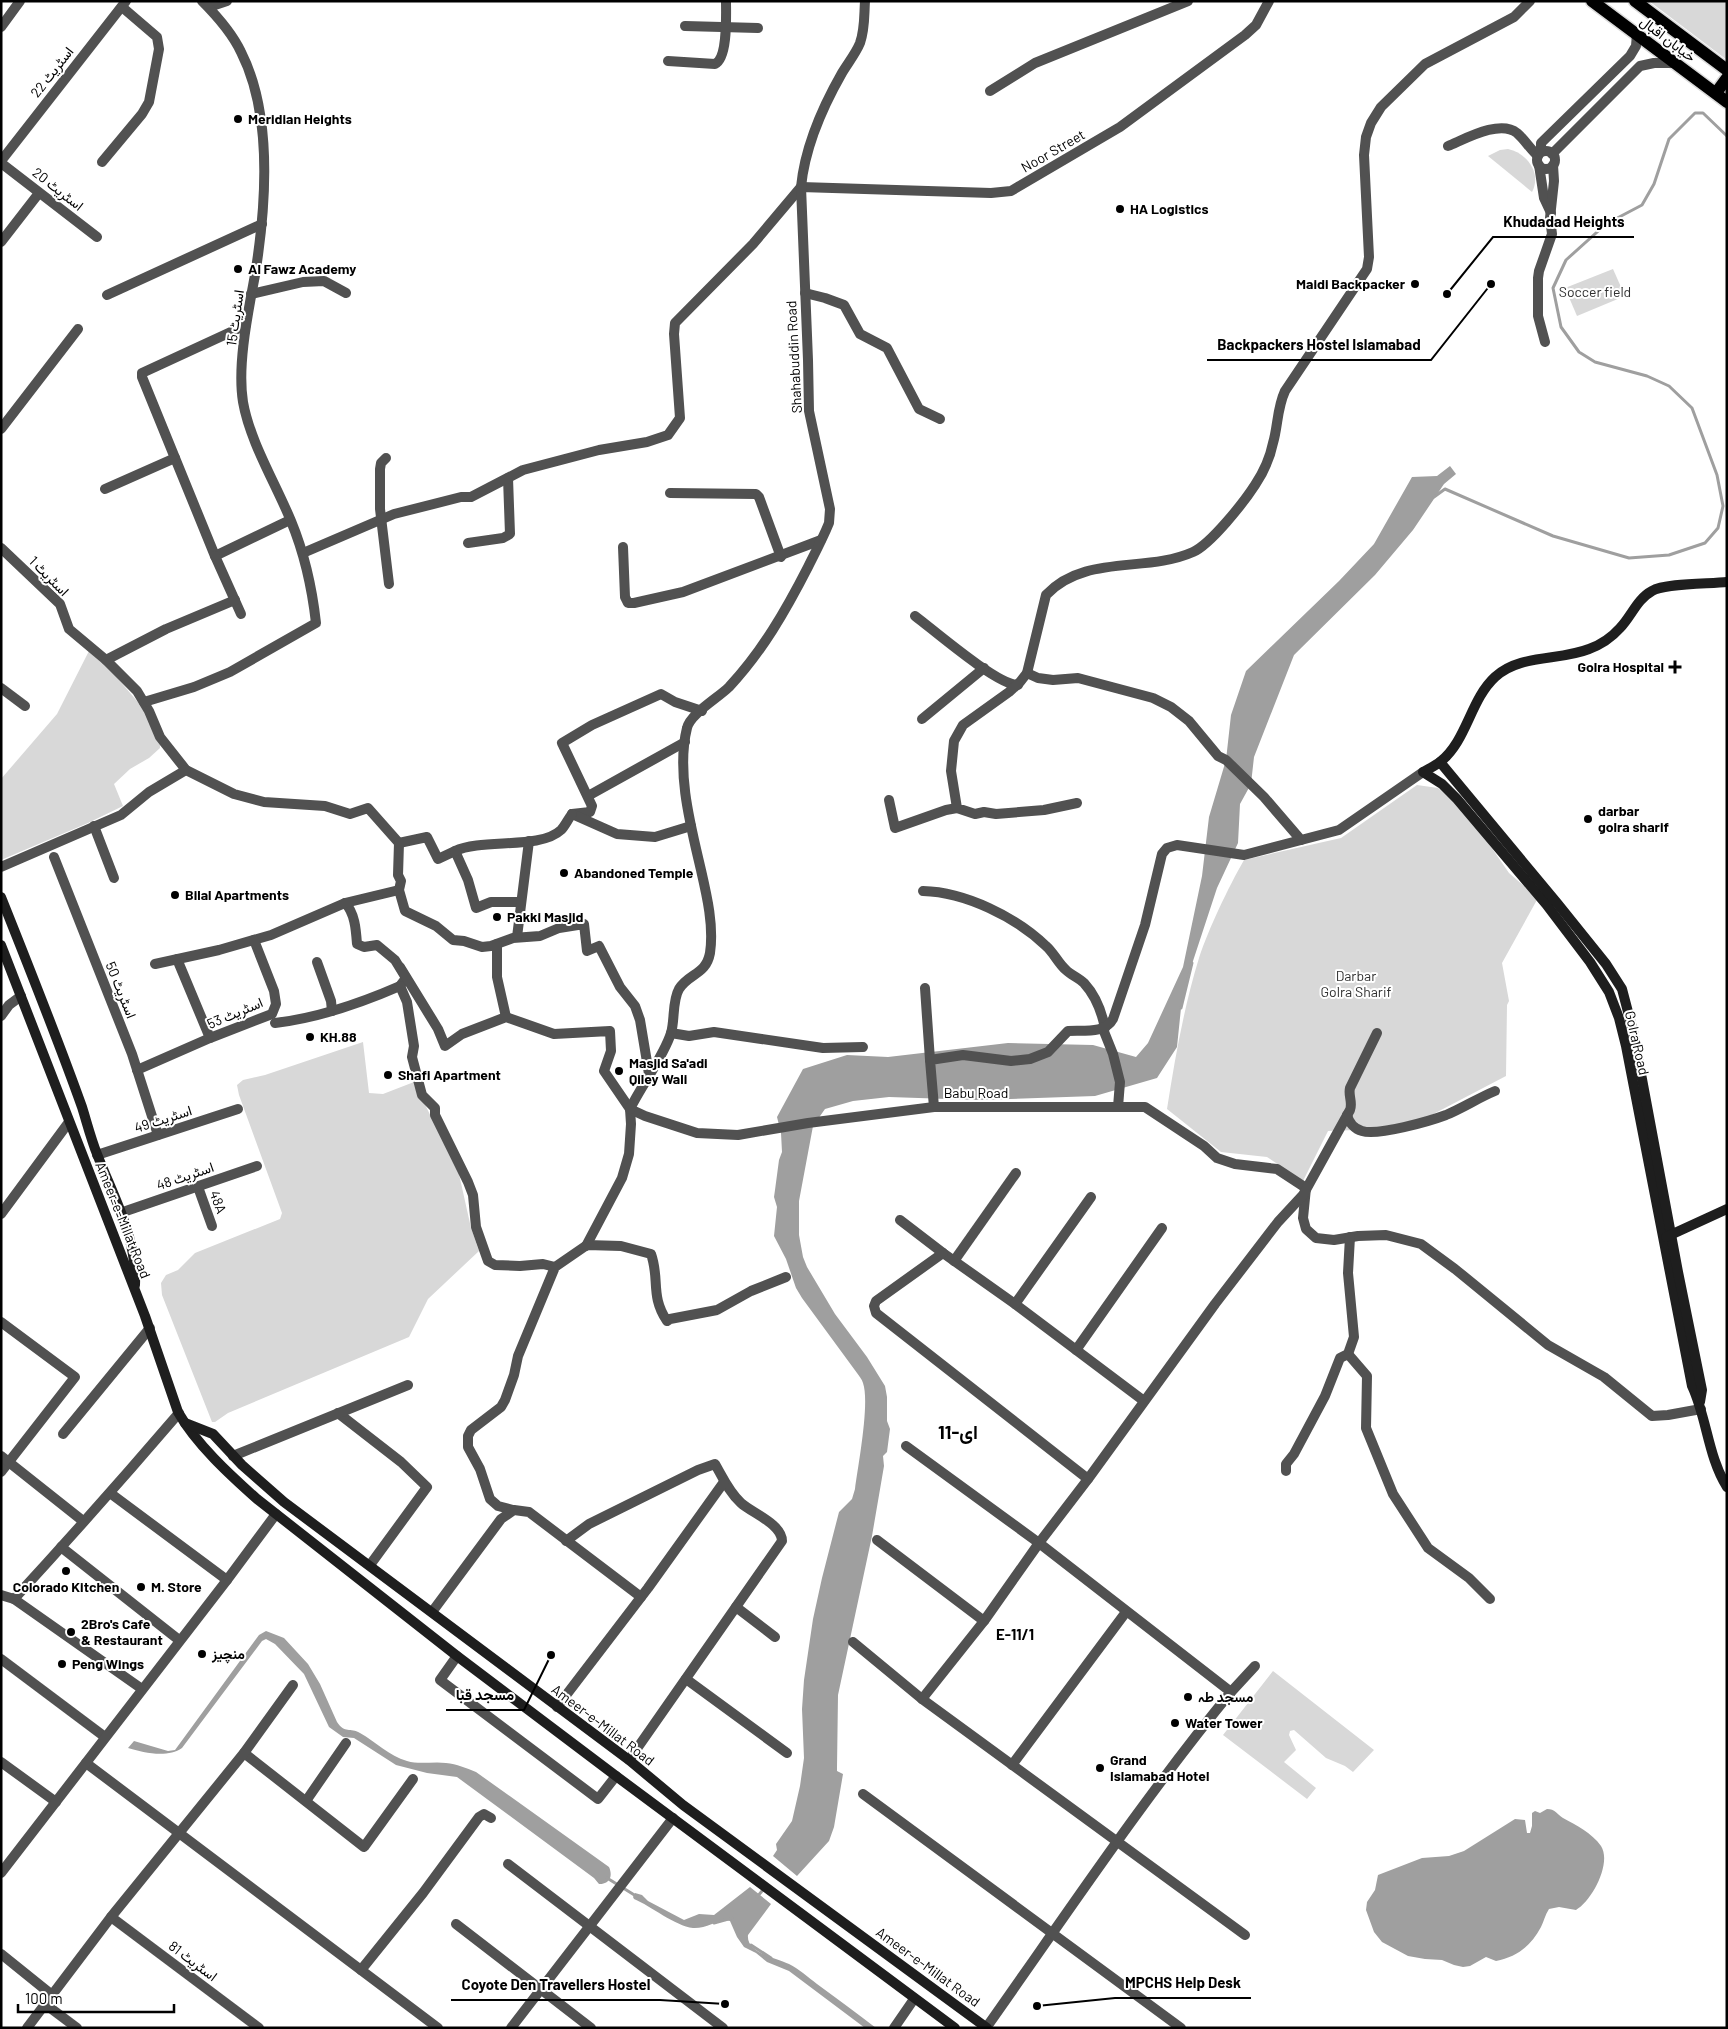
<svg xmlns="http://www.w3.org/2000/svg" width="1728" height="2029" viewBox="0 0 1728 2029" font-family="Barlow,Vazirmatn,sans-serif">
	<style>
		.green { fill: #d8d8d8 }
		.water { fill: #9f9f9f }
		.lines { fill: none; stroke-linecap: round; stroke-linejoin: round }
		.stream { stroke: #9f9f9f; stroke-width: 3 }
		.primary-casing { stroke: #dbdbdb; stroke-width: 15 }
		.street { stroke: #515151; stroke-width: 10 }
		.secondary { stroke: #1e1e1e; stroke-width: 10 }
		.primary { stroke: #000; stroke-width: 12 }
		.poi-dot { fill: #000; stroke: #fff; stroke-width: 2 }
		.labels { text-anchor: middle; stroke-width: 4; stroke-linejoin: round; paint-order: stroke }
		.street-label { font-size: 14px; fill: #000; stroke: #fff }
		.poi-label { font-size: 14px; font-weight: bold; fill: #000; stroke: #fff; text-anchor: start }
		.park-label { font-size: 14px; fill: #2f2f2f; stroke: #fff }
		.neighbourhood-label { font-size: 15px; font-weight: bold; fill: #000; stroke: #fff }
		.district-label { font-size: 19px; font-weight: bold; fill: #000; stroke: #fff }
		.leader { fill: none; stroke: #000; stroke-width: 2 }
		.callout-dot { fill: #000; stroke: #fff; stroke-width: 2 }
		.callout-label { font-size: 15px; text-anchor: middle; font-weight: bold; fill: #000; stroke: #fff; stroke-width: 4; stroke-linejoin: round; paint-order: stroke }
	</style>
	<rect width="100%" height="100%" fill="#fff"/>
	<g class="green">
		<polygon points="1649,1 1727,1 1727,60"/>
		<path d="M 1508,149 C 1527,153 1542,173 1532,192 L 1488,156 L 1500,150 Z"/>
		<polygon points="1613,269 1625,296 1577,316 1565,288"/>
		<polygon points="91,647 148,714 160,744 160,748 149,758 130,769 114,784 123,806 88,823 1,860 1,779 57,714"/>
		<path d="M 1417,785 L 1438,788 L 1469,815 L 1509,873 L 1538,898 L 1502,963 L 1509,1001 L 1507,1005 L 1506,1076 L 1420,1121 L 1356,1130 L 1328,1131 L 1303,1181 L 1267,1157 L 1221,1152 L 1167,1109 C 1175,1058 1184,1007 1199,958 C 1209,928 1228,888 1244,860 L 1341,838 Z"/>
		<polygon points="363,1042 369,1093 383,1094 414,1082 459,1174 471,1228 479,1251 428,1299 409,1337 228,1413 215,1422 212,1422 162,1295 161,1283 166,1275 178,1270 195,1253 280,1219 282,1213 239,1095 237,1085 243,1080 265,1075"/>
		<polygon points="1273,1671 1374,1750 1353,1772 1345,1766 1326,1758 1294,1730 1290,1731 1289,1735 1296,1750 1284,1762 1316,1788 1307,1799 1223,1735"/>
	</g>
	<g class="water">
		<path d="M 1450,466 L 1456,474 L 1444,484 L 1413,530 L 1375,575 L 1294,655 L 1254,757 L 1251,784 L 1240,804 L 1238,843 L 1217,888 L 1193,961 L 1181,1008 L 1177,1047 L 1157,1078 L 1095,1096 L 978,1100 L 889,1097 L 853,1101 L 825,1109 L 813,1126 L 799,1201 L 799,1235 L 803,1257 L 807,1267 L 835,1314 L 867,1357 L 885,1386 L 887,1397 L 887,1421 L 890,1429 L 887,1452 L 883,1456 L 884,1466 L 872,1536 L 838,1695 L 837,1767 L 837,1771 L 843,1774 L 834,1827 L 829,1841 L 797,1876 L 773,1856 L 777,1850 L 776,1844 L 792,1821 L 800,1786 L 804,1758 L 802,1709 L 804,1680 L 813,1619 L 822,1578 L 839,1512 L 852,1499 L 855,1489 C 858,1466 870,1403 863,1383 C 862,1379 859,1376 857,1373 L 802,1298 L 796,1288 L 786,1259 L 774,1236 L 777,1207 L 774,1197 L 775,1190 L 779,1160 L 782,1152 L 781,1133 L 777,1117 L 803,1069 L 847,1055 L 888,1057 L 1008,1043 L 1093,1045 L 1136,1057 L 1148,1043 L 1183,967 L 1202,876 L 1209,817 L 1226,760 L 1231,715 L 1246,671 L 1339,581 L 1374,544 L 1412,477 L 1437,476 Z"/>
		<path d="M 266,1631 L 284,1638 L 308,1664 L 320,1684 L 337,1722 C 345,1734 350,1727 360,1733 C 376,1742 389,1756 407,1761 C 420,1765 433,1761 446,1763 C 457,1764 466,1768 476,1772 L 609,1867 C 613,1876 610,1884 599,1884 L 594,1878 L 457,1777 L 427,1773 L 396,1765 L 354,1738 L 343,1737 L 329,1727 L 304,1674 L 275,1644 L 266,1639 L 262,1641 L 182,1748 C 168,1758 144,1753 128,1748 L 134,1741 L 168,1751 L 175,1750 L 259,1635 Z"/>
		<path d="M 1547,1809 C 1555,1809 1557,1814 1563,1818 C 1576,1825 1592,1833 1601,1846 C 1612,1863 1592,1901 1576,1910 L 1559,1907 L 1549,1909 C 1545,1915 1544,1921 1541,1927 C 1531,1946 1517,1957 1496,1961 L 1486,1957 L 1470,1966 L 1463,1967 L 1454,1965 L 1442,1960 L 1425,1959 L 1408,1956 L 1382,1942 L 1374,1932 L 1366,1910 L 1367,1902 L 1375,1890 L 1378,1875 L 1422,1858 L 1449,1856 L 1464,1851 L 1515,1819 L 1525,1820 L 1527,1833 L 1530,1833 L 1532,1826 L 1532,1813 L 1535,1811 L 1540,1813 Z"/>
		<path d="M 750,1887 L 771,1904 L 748,1935 C 746,1953 777,1958 789,1964 C 799,1969 808,1977 817,1984 C 837,1999 857,2013 876,2028 L 865,2028 L 789,1971 L 767,1962 L 756,1953 L 744,1947 L 737,1937 L 730,1921 C 721,1917 707,1929 693,1928 C 675,1926 651,1906 634,1899 L 633,1897 L 635,1893 L 642,1895 L 648,1901 L 684,1920 L 699,1914 L 714,1915 Z"/>
	</g>
	<g class="lines">
		<g class="stream">
			<polyline points="1434,497 1445,489 1553,536 1629,558 1669,555 1705,543 1718,528 1723,506 1717,475 1692,408 1669,386 1647,376 1595,362 1579,352 1561,327 1553,288 1566,260 1606,224 1642,205 1654,184 1669,139 1695,113 1703,113 1727,136"/>
			<polyline points="1181,1008 1192,963"/>
			<polyline points="607,1878 636,1896"/>
			<polyline points="757,1897 762,1891"/>
			<polyline points="714,1923 732,1918"/>
			<polyline points="751,1945 771,1958"/>
		</g>
		<defs>
			<g id="primary">
				<polyline points="1592,1 1727,102"/>
				<polyline points="1635,1 1727,70"/>
				<polyline points="1716,93 1727,78"/>
			</g>
		</defs>
		<use href="#primary" class="primary-casing"/>
		<g class="street">
			<polyline points="209,7 227,1"/>
			<polyline points="685,26 758,28"/>
			<polyline points="1,27 20,1"/>
			<path d="M 668,61 L 715,64 C 728,58 726,15 726,1"/>
			<polyline points="990,91 1035,63 1188,1"/>
			<path d="M 1448,146 C 1465,139 1500,119 1517,133 C 1525,140 1530,149 1538,156"/>
			<circle cx="1546" cy="160" r="9"/>
			<polyline points="1541,152 1541,143 1630,56 1636,46 1637,34"/>
			<polyline points="1552,154 1640,66 1654,63 1675,63"/>
			<polyline points="1,161 126,1"/>
			<polyline points="102,162 142,114 149,102 159,49 157,37 122,7"/>
			<polyline points="1,163 97,237"/>
			<polyline points="1539,165 1544,198 1551,213"/>
			<polyline points="1,242 39,193"/>
			<polyline points="805,293 825,298 844,305 860,334 887,348 919,409 940,419"/>
			<polyline points="251,294 303,282 324,281 346,293"/>
			<polyline points="107,295 262,224"/>
			<polyline points="1545,342 1538,316 1538,278 1539,271 1552,234 1550,218 1554,181 1553,165"/>
			<polyline points="1,429 78,329"/>
			<polyline points="175,458 142,377 142,373 246,325"/>
			<polyline points="386,458 381,463 380,469 380,509 389,584"/>
			<polyline points="105,489 175,458 215,556 290,520"/>
			<polyline points="670,493 756,494 759,497 781,557"/>
			<polyline points="468,543 503,538 510,534 508,478"/>
			<polyline points="623,547 625,597 628,603 634,603 683,592 821,540"/>
			<polyline points="1,548 60,604 69,629 106,660 137,691 149,711 160,737 186,770 234,794 264,802 325,806 350,814 368,808 399,843 398,875 401,881 399,890 405,911 436,926 453,940 464,941 482,947 491,946 513,938 540,936 559,928 584,924 587,951 599,946 620,987 635,1006 640,1020 649,1074"/>
			<polyline points="303,553 394,514 461,497 471,497 523,470 599,450 647,442 668,435 680,418 674,334 675,323 753,244 801,187 991,193 1011,191 1120,127 1245,35 1256,25 1269,1"/>
			<polyline points="215,556 241,614"/>
			<path d="M 915,616 C 935,631 997,685 1018,685"/>
			<polyline points="106,660 166,629 235,600"/>
			<polyline points="1027,673 1038,678 1053,680 1078,678 1153,698 1171,707 1189,721 1218,756 1226,760 1264,797 1301,840 1339,830 1423,772"/>
			<polyline points="1,688 25,706"/>
			<path d="M 144,702 L 194,687 L 230,672 L 316,623 C 312,587 305,555 291,521 C 276,484 250,442 243,402 C 237,365 248,313 255,275 C 266,207 273,115 241,52 C 232,33 217,16 202,1"/>
			<polyline points="922,719 984,668"/>
			<polyline points="588,796 685,742"/>
			<polyline points="889,800 895,828 946,810 957,808"/>
			<path d="M 1077,803 L 1044,810 L 996,814 L 984,812 L 975,814 L 957,808 L 951,771 L 954,741 L 963,725 L 1009,692 L 1020,682 L 1027,673 L 1046,595 C 1084,554 1146,573 1193,552 C 1211,544 1244,502 1255,485 C 1263,473 1270,458 1273,443 C 1278,426 1277,408 1285,391 L 1367,269 L 1369,257 L 1364,155 L 1366,137 L 1371,123 L 1381,107 L 1425,64 L 1514,17 L 1530,1"/>
			<polyline points="572,814 590,812 592,806 562,743 592,725 661,694 675,702 702,711"/>
			<polyline points="572,814 617,834 655,837 691,826"/>
			<polyline points="94,826 114,878"/>
			<polyline points="399,843 427,837 438,859 455,851 468,880 476,908 491,902 521,902"/>
			<path d="M 455,851 C 482,838 540,850 561,830 C 565,826 568,819 572,814"/>
			<polyline points="54,857 132,1054 158,1135"/>
			<polyline points="1,867 121,815 149,792 186,770"/>
			<path d="M 923,891 C 965,892 1016,917 1046,946 C 1054,953 1058,963 1066,970 C 1071,975 1079,978 1084,983 C 1095,995 1102,1013 1105,1028"/>
			<path d="M 345,903 C 355,913 356,930 357,944 L 364,947 L 377,945 L 395,960 L 406,978 L 400,986 L 407,1002 L 414,1046 L 412,1057 L 422,1095 L 435,1108 L 435,1115 L 468,1182 L 473,1195 L 476,1227 L 488,1261 L 495,1265 L 520,1266 L 543,1264 L 555,1267"/>
			<polyline points="517,937 529,841"/>
			<polyline points="497,944 497,977 506,1017"/>
			<polyline points="177,959 210,1038"/>
			<polyline points="317,962 331,1001 332,1011"/>
			<polyline points="155,964 219,950 271,935 345,903 399,890"/>
			<polyline points="400,967 438,1029 445,1046 462,1034 506,1017 554,1034 610,1031 611,1051 604,1071 630,1109 631,1124 629,1154 622,1178 586,1246"/>
			<polyline points="925,988 930,1060"/>
			<polyline points="1,1016 9,1005 21,996"/>
			<path d="M 275,1023 C 318,1018 361,1003 400,986"/>
			<polyline points="1103,1029 1113,1054 1120,1082 1118,1107"/>
			<polyline points="671,1033 689,1036 714,1032 823,1048 863,1047"/>
			<polyline points="137,1070 210,1038 272,1014 276,1004 274,991 254,940"/>
			<path d="M 934,1107 L 930,1060 L 963,1055 L 1011,1061 L 1030,1059 L 1048,1052 L 1068,1031 C 1083,1030 1105,1034 1113,1019 L 1145,925 L 1162,854 L 1167,848 L 1177,845 L 1244,855 L 1301,840"/>
			<polyline points="630,1109 645,1116 697,1133 738,1135 808,1123 934,1107 1145,1107 1204,1146 1217,1158 1235,1164 1277,1169 1306,1188 1303,1218 1306,1229 1316,1238 1334,1240 1358,1236 1386,1235 1421,1244 1455,1269 1548,1345 1604,1377 1652,1416 1668,1415 1701,1409"/>
			<path d="M 630,1109 C 641,1086 664,1056 671,1033 C 675,1020 672,1001 679,989 C 689,973 706,975 710,953 C 714,926 707,896 701,870 C 691,827 676,772 687,728 C 690,714 718,698 729,687 C 762,652 786,610 808,567 C 815,553 823,538 829,523 L 830,509 L 809,411 L 808,360 L 801,187 C 805,146 822,108 842,73 C 848,63 856,53 860,43 C 865,29 864,16 865,1"/>
			<path d="M 1347,1115 C 1349,1123 1355,1129 1362,1131 C 1378,1136 1430,1121 1446,1115 C 1463,1108 1478,1098 1495,1091"/>
			<polyline points="97,1155 238,1109"/>
			<polyline points="198,1187 212,1226"/>
			<polyline points="123,1212 257,1166"/>
			<polyline points="1,1214 69,1122"/>
			<polyline points="900,1220 943,1253 1015,1304 1144,1401"/>
			<polyline points="943,1253 876,1301 874,1306 876,1313 1088,1479"/>
			<polyline points="954,1261 1016,1173"/>
			<polyline points="1015,1304 1091,1197"/>
			<polyline points="1,1322 75,1377 1,1472"/>
			<polyline points="1076,1350 1162,1228"/>
			<polyline points="1348,1354 1367,1376 1366,1428 1393,1494 1428,1548 1469,1578 1490,1599"/>
			<polyline points="338,1413 401,1462 427,1487 370,1565"/>
			<polyline points="63,1434 150,1328"/>
			<path d="M 906,1446 L 1039,1543 L 1231,1692 C 1143,1799 1066,1915 986,2028"/>
			<polyline points="1,1456 83,1521"/>
			<polyline points="233,1456 408,1385"/>
			<polyline points="1286,1471 1286,1464 1294,1454 1325,1396 1340,1358 1348,1354 1354,1337 1348,1273 1350,1237"/>
			<polyline points="110,1493 227,1580"/>
			<path d="M 513,1510 L 498,1506 L 490,1499 L 480,1469 L 468,1447 L 468,1436 L 471,1430 L 501,1407 L 505,1400 L 514,1375 L 518,1356 L 555,1267 L 587,1245 L 621,1246 L 651,1254 C 660,1279 650,1296 667,1321 L 670,1319 L 717,1310 L 751,1291 L 786,1277"/>
			<polyline points="877,1540 984,1621"/>
			<path d="M 566,1541 L 589,1524 L 698,1470 L 715,1464 C 723,1478 729,1492 741,1503 C 752,1513 782,1524 782,1541 L 629,1760"/>
			<polyline points="61,1547 179,1640"/>
			<polyline points="1,1595 14,1599 142,1689"/>
			<path d="M 14,1599 C 70,1538 125,1476 179,1413"/>
			<polyline points="736,1607 775,1637"/>
			<polyline points="432,1612 501,1519 514,1510 529,1512 641,1597"/>
			<polyline points="853,1642 922,1699 1245,1935"/>
			<polyline points="457,1656 440,1680 598,1799 616,1776"/>
			<polyline points="1,1659 105,1737"/>
			<polyline points="686,1679 787,1753"/>
			<polyline points="1231,1692 1255,1666"/>
			<path d="M 922,1699 L 984,1621 L 1039,1543 L 1088,1479 L 1215,1304 L 1278,1222 L 1303,1195 L 1350,1110 C 1353,1102 1348,1096 1350,1088 L 1377,1033"/>
			<polyline points="557,1707 648,1588 724,1482"/>
			<polyline points="244,1753 364,1847 413,1779"/>
			<polyline points="1,1762 56,1802"/>
			<polyline points="86,1763 438,2028"/>
			<polyline points="1012,1765 1126,1612"/>
			<polyline points="863,1794 1181,2028"/>
			<polyline points="306,1801 346,1743"/>
			<polyline points="508,1864 723,2028"/>
			<polyline points="1,1873 227,1580 276,1514"/>
			<polyline points="111,1917 259,2028"/>
			<polyline points="456,1924 591,2028"/>
			<polyline points="1,1954 52,1995"/>
			<polyline points="361,1970 423,1893 479,1817 484,1814 491,1818"/>
			<polyline points="45,2004 77,2028"/>
			<polyline points="27,2028 111,1917 244,1753 293,1685"/>
			<polyline points="511,2028 673,1818"/>
			<polyline points="894,2028 914,1999"/>
		</g>
		<g class="secondary">
			<path d="M 1727,582 C 1709,584 1665,583 1652,591 C 1637,599 1631,617 1620,628 C 1612,637 1600,645 1589,649 C 1559,661 1520,654 1495,677 C 1470,700 1467,741 1440,762 C 1435,766 1428,769 1423,772 L 1442,784 L 1457,799 L 1546,904 L 1590,962 L 1609,992 L 1619,1018 L 1626,1046 L 1692,1386 C 1707,1418 1708,1457 1727,1487"/>
			<polyline points="1440,762 1557,903 1606,964 1622,989 1633,1031 1678,1272 1702,1390 1700,1402"/>
			<path d="M 1,897 C 29,967 57,1037 82,1107 C 87,1123 91,1139 97,1154 C 114,1198 137,1237 135,1285"/>
			<path d="M 1,945 L 145,1316 L 178,1412 C 196,1444 230,1475 257,1499 L 457,1656 L 616,1776 L 955,2028"/>
			<polyline points="1666,1237 1727,1209"/>
			<polyline points="185,1423 213,1434 242,1465 284,1502 629,1760 683,1805 987,2028"/>
		</g>
		<use href="#primary" class="primary"/>
	</g>
	<g class="poi-dot">
		<circle cx="238" cy="119" r="5"/>
		<circle cx="1120" cy="209" r="5"/>
		<circle cx="238" cy="269" r="5"/>
		<circle cx="1415" cy="284" r="5"/>
		<path d="M1672.5 659.5h5v5h5v5h-5v5h-5v-5h-5v-5h5z"/>
		<circle cx="1588" cy="819" r="5"/>
		<circle cx="564" cy="873" r="5"/>
		<circle cx="175" cy="895" r="5"/>
		<circle cx="497" cy="917" r="5"/>
		<circle cx="310" cy="1037" r="5"/>
		<circle cx="619" cy="1071" r="5"/>
		<circle cx="388" cy="1075" r="5"/>
		<circle cx="66" cy="1571" r="5"/>
		<circle cx="141" cy="1587" r="5"/>
		<circle cx="71" cy="1632" r="5"/>
		<circle cx="202" cy="1654" r="5"/>
		<circle cx="62" cy="1664" r="5"/>
		<circle cx="1188" cy="1697" r="5"/>
		<circle cx="1175" cy="1723" r="5"/>
		<circle cx="1100" cy="1768" r="5"/>
	</g>
	<g class="labels">
		<g class="street-label">
			<text transform="translate(1668 39) rotate(37)" y="5">خیابان اقبال</text>
			<text transform="translate(52 72) rotate(-52)" y="5">اسٹریٹ 22</text>
			<text transform="translate(1053 151) rotate(-30)" y="5">Noor Street</text>
			<text transform="translate(58 189) rotate(38)" y="5">اسٹریٹ 20</text>
			<text transform="translate(235 318) rotate(-82)" y="5">اسٹریٹ 15</text>
			<text transform="translate(794 357) rotate(-93)" y="5">Shahabuddin Road</text>
			<text transform="translate(49 576) rotate(45)" y="5">اسٹریٹ 1</text>
			<text transform="translate(121 990) rotate(68)" y="5">اسٹریٹ 50</text>
			<text transform="translate(235 1013) rotate(-23)" y="5">اسٹریٹ 53</text>
			<text transform="translate(1637 1043) rotate(77)" y="5">Golra Road</text>
			<text x="976" y="1098">Babu Road</text>
			<text transform="translate(163 1119) rotate(-18)" y="5">اسٹریٹ 49</text>
			<text transform="translate(185 1176) rotate(-19)" y="5">اسٹریٹ 48</text>
			<text transform="translate(218 1202) rotate(70)" y="5">48A</text>
			<text transform="translate(123 1220) rotate(68)" y="5">Ameer-e-Millat Road</text>
			<text transform="translate(603 1725) rotate(37)" y="5">Ameer-e-Millat Road</text>
			<text transform="translate(193 1961) rotate(37)" y="5">اسٹریٹ 81</text>
			<text transform="translate(928 1967) rotate(36)" y="5">Ameer-e-Millat Road</text>
		</g>
		<g class="poi-label">
			<text x="248" y="124">Meridian Heights</text>
			<text x="1130" y="214">HA Logistics</text>
			<text x="248" y="274">Al Fawz Academy</text>
			<text x="1405" y="289" text-anchor="end">Maidi Backpacker</text>
			<text x="1664" y="672" text-anchor="end">Golra Hospital</text>
			<text x="1598" y="816">darbar<tspan x="1598" dy="16">golra sharif</tspan></text>
			<text x="574" y="878">Abandoned Temple</text>
			<text x="185" y="900">Bilal Apartments</text>
			<text x="507" y="922">Pakki Masjid</text>
			<text x="320" y="1042">KH.88</text>
			<text x="629" y="1068">Masjid Sa'adi<tspan x="629" dy="16">Qiley Wali</tspan></text>
			<text x="398" y="1080">Shafi Apartment</text>
			<text x="66" y="1592" text-anchor="middle">Colorado Kitchen</text>
			<text x="151" y="1592">M. Store</text>
			<text x="81" y="1629">2Bro's Cafe<tspan x="81" dy="16">&amp; Restaurant</tspan></text>
			<text x="212" y="1659">منچیز</text>
			<text x="72" y="1669">Peng Wings</text>
			<text x="1198" y="1702">مسجد طہ</text>
			<text x="1185" y="1728">Water Tower</text>
			<text x="1110" y="1765">Grand<tspan x="1110" dy="16">Islamabad Hotel</tspan></text>
		</g>
		<g class="park-label">
			<text x="1595" y="297">Soccer field</text>
			<text x="1356" y="981">Darbar<tspan x="1356" dy="16">Golra Sharif</tspan></text>
		</g>
		<g class="neighbourhood-label">
			<text x="1015" y="1640">E-11/1</text>
		</g>
		<g class="district-label">
			<text x="958" y="1439">ای-11</text>
		</g>
	</g>
	<path class="leader" d="M1447 294L1493 237H1634M1491 284L1431 360H1207M551 1655L524 1710H446M1037 2006L1115 1998H1251M725 2004L660 2000H451"/>
	<g class="callout-dot">
		<circle cx="1447" cy="294" r="5"/>
		<circle cx="1491" cy="284" r="5"/>
		<circle cx="551" cy="1655" r="5"/>
		<circle cx="1037" cy="2006" r="5"/>
		<circle cx="725" cy="2004" r="5"/>
	</g>
	<g class="callout-label">
		<text x="1564" y="227">Khudadad Heights</text>
		<text x="1319" y="350">Backpackers Hostel Islamabad</text>
		<text x="485" y="1700">مسجد قبا</text>
		<text x="1183" y="1988">MPCHS Help Desk</text>
		<text x="556" y="1990">Coyote Den Travellers Hostel</text>
	</g>
	<rect width="1728" height="2029" fill="none" stroke="#000000" stroke-width="5"/>
	<path d="M18 2004v8h156v-8" fill="none" stroke="#000000" stroke-width="2.5"/>
	<text x="25" y="2004" font-size="15" fill="#000000" stroke="#ffffff" stroke-width="4" paint-order="stroke">100 m</text>
</svg>
